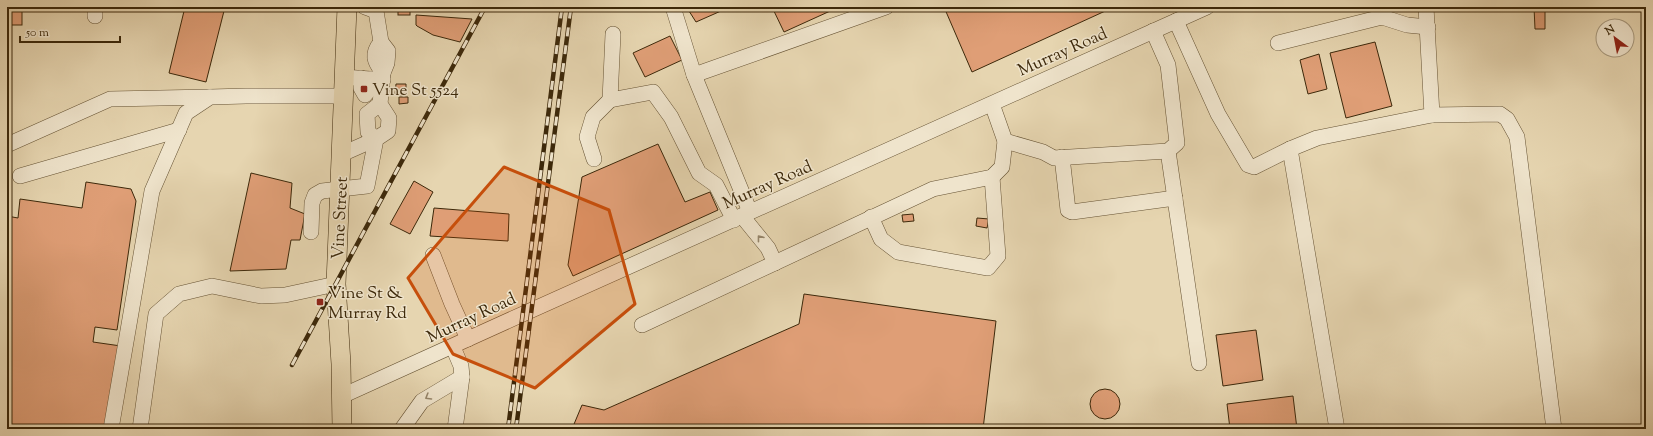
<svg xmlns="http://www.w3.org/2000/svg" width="1653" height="436" viewBox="0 0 1653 436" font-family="'Sorts Mill Goudy',serif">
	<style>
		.building { fill: #df9e76; stroke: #3c280a }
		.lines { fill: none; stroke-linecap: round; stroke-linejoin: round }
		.minor-casing { stroke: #665334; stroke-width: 16 }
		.major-casing { stroke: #3c280a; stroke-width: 20 }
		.minor { stroke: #efe4cc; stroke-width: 15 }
		.major { stroke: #e6d5b0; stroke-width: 19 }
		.rail-casing { stroke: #3c280a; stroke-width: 4.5 }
		.rail { stroke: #efe4cc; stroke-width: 3; stroke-dasharray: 9; stroke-linecap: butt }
		.oneway { stroke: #96866b }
		.marked { fill: #c64f0c; fill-opacity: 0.2; stroke: #c64f0c; stroke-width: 3; stroke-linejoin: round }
		.poi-dot { fill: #8f2418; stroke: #efe4cc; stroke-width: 1.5 }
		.labels { text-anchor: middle; stroke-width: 3; stroke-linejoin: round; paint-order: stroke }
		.street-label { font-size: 17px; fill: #3c280a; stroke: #efe4cc }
		.poi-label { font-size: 17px; fill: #3c280a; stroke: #efe4cc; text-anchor: start }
	</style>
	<rect width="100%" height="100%" fill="#e6d5b0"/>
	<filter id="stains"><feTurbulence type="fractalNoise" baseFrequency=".005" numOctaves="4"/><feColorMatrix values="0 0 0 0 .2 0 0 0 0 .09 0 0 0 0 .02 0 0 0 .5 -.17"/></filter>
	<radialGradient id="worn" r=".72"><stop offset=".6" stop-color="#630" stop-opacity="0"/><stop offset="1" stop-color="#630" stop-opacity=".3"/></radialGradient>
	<g class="building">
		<rect x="7" y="7" width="15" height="18"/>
		<polygon points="185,7 225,7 206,82 169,73"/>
		<rect x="398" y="7" width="12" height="8"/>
		<polygon points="696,7 730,7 696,22 689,11"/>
		<polygon points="772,7 839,7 784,32"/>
		<polygon points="944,7 1114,7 972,72"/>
		<polygon points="1534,7 1545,7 1545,29 1535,29"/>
		<polygon points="416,15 472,19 460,42 433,35 417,26 416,25"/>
		<polygon points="670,36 682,60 645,77 633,53"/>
		<polygon points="1375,42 1392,106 1346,118 1330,53"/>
		<polygon points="1319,54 1327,89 1308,94 1300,60"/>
		<polygon points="396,84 406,84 406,95 395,95"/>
		<polygon points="399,97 408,97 408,103 399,104"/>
		<polygon points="658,144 685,202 710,192 718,210 573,276 568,265 582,177"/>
		<polygon points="251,173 292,183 290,208 305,214 300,240 291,240 286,269 230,271"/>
		<polygon points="414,181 433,192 410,234 390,224"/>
		<polygon points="86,182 131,189 136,201 117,330 95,327 93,342 121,346 108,429 7,429 7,216 18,218 20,199 82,208"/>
		<polygon points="434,208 509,214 508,241 430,236"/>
		<polygon points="913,214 914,221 903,222 902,215"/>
		<polygon points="977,218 989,219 987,228 976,226"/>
		<polygon points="804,294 996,321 983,429 572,429 582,405 604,410 799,324"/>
		<polygon points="1256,330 1263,380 1223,386 1216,335"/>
		<circle cx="1105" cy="404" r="15"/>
		<polygon points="1293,396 1297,429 1230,429 1227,404"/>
	</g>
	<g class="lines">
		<defs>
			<g id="minor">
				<polyline points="95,7 95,16"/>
				<polyline points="673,7 694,75"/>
				<polyline points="1176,21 1218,114 1248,165 1254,167 1290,149 1317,138 1432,115 1426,7"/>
				<polyline points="613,34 610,100 653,92 671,117 699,173 716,185 734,220"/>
				<path d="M 381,42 C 371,54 374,61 383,73"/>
				<polyline points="1278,43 1382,17 1407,25 1428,27"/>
				<polyline points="344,77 383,80"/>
				<polyline points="361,78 361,88 365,95 370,89 371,79"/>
				<polyline points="992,104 1005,141 1043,152 1054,158 1168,151 1177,143 1168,65 1153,31"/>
				<polyline points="1432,115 1500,114 1507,119 1517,137 1554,429"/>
				<polyline points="7,145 110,99 210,97"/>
				<polyline points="1290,149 1337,429"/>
				<polyline points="1168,151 1199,363"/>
				<polyline points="342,154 376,139 368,132 367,114 380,104"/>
				<polyline points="1062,157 1068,210 1072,212 1175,198"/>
				<polyline points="594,159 587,137 593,117 610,100"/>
				<polyline points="20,176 179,130"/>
				<polyline points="750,212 694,75 886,7"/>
				<polyline points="742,216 768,248 775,263"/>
				<polyline points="871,217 881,239 898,252 988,268 998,256 992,177"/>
				<polyline points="311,232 312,203 315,195 322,191 367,186 376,139 388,131 389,118 380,104 383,73 387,63 388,51 381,42 376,11 365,7"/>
				<polyline points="433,255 452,304 468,339"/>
				<polyline points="642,325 933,189 992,177 1002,167 1005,141"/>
				<polyline points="453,347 461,366 462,377 455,429"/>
				<polyline points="342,396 523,314 1207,7"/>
				<polyline points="111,429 152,191 186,113 210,97 246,96 343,96"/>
				<polyline points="140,429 156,314 179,294 212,286 261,296 285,295 336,284"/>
				<polyline points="402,429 422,401 462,377"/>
			</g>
			<polyline id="major" points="342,429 341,364 336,284 347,7"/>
		</defs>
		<use href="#minor" class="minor-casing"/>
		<use href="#major" class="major-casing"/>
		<use href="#minor" class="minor"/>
		<use href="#major" class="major"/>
		<defs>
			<g id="rail">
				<polyline points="292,365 485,7"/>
				<polyline points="508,429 562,7"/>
				<polyline points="516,429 571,7"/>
			</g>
		</defs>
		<use href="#rail" class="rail-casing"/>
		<use href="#rail" class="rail"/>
	</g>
	<defs><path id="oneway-chevron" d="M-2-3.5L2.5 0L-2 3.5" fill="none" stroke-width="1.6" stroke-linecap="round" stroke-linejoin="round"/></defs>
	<g class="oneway">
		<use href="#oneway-chevron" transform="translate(760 238) rotate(-128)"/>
		<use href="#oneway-chevron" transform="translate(428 397) rotate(149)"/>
	</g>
	<path class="marked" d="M 504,167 L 609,210 L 635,304 L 535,388 L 453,354 L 408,278 Z"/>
	<g class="poi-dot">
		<rect x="360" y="85" width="8" height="8" rx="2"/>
		<rect x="316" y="298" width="8" height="8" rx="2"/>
	</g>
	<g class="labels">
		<g class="street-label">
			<text transform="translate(1062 51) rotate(-24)" y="6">Murray Road</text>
			<text transform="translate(767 184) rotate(-24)" y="6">Murray Road</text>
			<text transform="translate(339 218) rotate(-87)" y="6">Vine Street</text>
			<text transform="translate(471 317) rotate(-25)" y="6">Murray Road</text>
		</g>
		<g class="poi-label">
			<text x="372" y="95">Vine St 5524</text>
			<text x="328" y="298">Vine St &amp;<tspan x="328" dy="20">Murray Rd</tspan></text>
		</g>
	</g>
	<rect width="1653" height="436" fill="none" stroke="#e6d5b0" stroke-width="24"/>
	<rect x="8" y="8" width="1637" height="420" fill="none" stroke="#3c280a" stroke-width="2"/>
	<rect x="12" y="12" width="1629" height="412" fill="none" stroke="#3c280a"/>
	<g transform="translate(1615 38) rotate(328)"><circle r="19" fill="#efe4cc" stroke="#a7997e"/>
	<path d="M0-3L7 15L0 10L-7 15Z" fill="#8f2418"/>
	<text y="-6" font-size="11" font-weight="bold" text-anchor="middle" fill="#3c280a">N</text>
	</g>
	<path d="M20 36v6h100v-6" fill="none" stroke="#3c280a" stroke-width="2"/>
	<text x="26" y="36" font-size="12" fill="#3c280a" stroke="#efe4cc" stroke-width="3" paint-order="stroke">50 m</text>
	<rect width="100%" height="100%" filter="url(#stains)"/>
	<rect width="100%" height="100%" fill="url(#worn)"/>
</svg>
